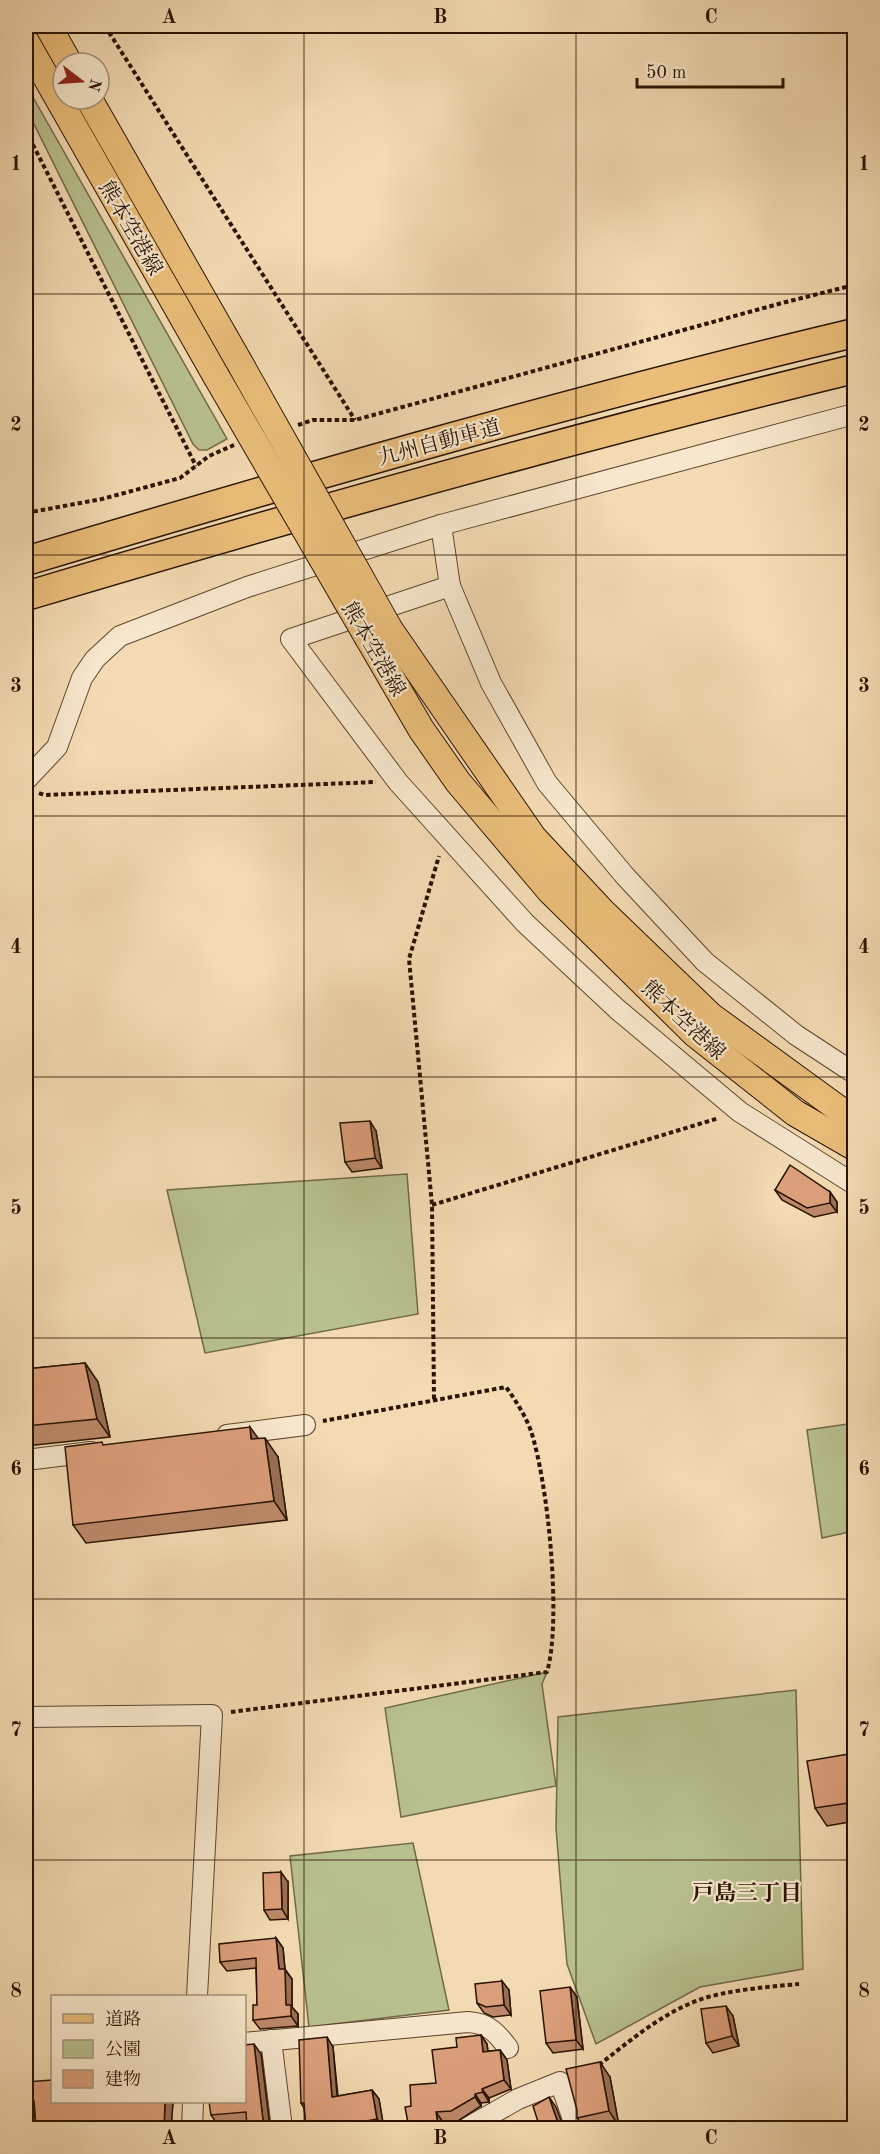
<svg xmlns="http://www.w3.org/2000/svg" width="880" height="2154" viewBox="0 0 880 2154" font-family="'Old Standard TT','Noto Serif JP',serif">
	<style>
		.green { fill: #b8c08e; stroke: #706a48; stroke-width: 1.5 }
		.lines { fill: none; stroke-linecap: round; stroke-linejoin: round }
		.minor-casing { stroke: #5c452d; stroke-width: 22 }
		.major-casing { stroke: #291301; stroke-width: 28 }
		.highway-casing { stroke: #291301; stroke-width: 31 }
		.path { stroke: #291301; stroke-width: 4; stroke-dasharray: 4.5 3; stroke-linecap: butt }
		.minor { stroke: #f7e7cd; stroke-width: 20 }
		.major { stroke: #eabd79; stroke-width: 26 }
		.highway { stroke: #eabd79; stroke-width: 28 }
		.major-bridge-casing { stroke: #291301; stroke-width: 28; stroke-linecap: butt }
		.major-bridge { stroke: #eabd79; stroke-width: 26 }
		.wall { fill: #bd896a; stroke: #291301; stroke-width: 1.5 }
		.shaded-wall { fill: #9a6f56; stroke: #291301; stroke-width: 1.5 }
		.building { fill: #dc9f7b; stroke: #291301; stroke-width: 1.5 }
		.grid { fill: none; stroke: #291301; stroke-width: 1.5; stroke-opacity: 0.55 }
		.labels { text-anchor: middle; stroke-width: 4.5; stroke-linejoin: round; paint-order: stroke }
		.street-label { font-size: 21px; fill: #291301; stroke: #f7e7cd }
		.neighbourhood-label { font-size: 22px; font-weight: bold; fill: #291301; stroke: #f7e7cd }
		.neatline { fill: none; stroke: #291301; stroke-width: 2 }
		.grid-label { font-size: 20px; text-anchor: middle; font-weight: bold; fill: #291301 }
	</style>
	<rect width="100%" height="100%" fill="#f3dab2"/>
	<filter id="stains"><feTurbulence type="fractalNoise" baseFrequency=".00333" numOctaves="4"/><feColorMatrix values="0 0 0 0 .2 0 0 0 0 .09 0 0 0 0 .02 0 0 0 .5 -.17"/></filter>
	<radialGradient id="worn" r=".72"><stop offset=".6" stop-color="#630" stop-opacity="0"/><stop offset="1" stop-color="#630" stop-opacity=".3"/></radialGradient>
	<g class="green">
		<polygon points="26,85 227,439 207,450 199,450 193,444 26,108"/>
		<polygon points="73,99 78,99 265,427 260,429"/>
		<polygon points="407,1174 418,1314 205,1353 167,1190"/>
		<polygon points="854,1423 854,1531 822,1538 807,1430"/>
		<polygon points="547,1672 542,1684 556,1786 401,1817 385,1708"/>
		<polygon points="796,1690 803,1969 700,1987 596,2044 567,1964 556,1828 558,1717"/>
		<polygon points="413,1843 449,2010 309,2027 290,1856"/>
	</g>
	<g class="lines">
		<defs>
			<g id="minor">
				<polyline points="441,525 450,586 491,683 547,783 625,876 705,962 796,1035 854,1073"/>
				<polyline points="450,586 291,639 398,782 525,923 617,1009 740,1112 854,1184"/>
				<polyline points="26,780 57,747 82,678 95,659 120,636 247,587 441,525 854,414"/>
				<polyline points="227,1435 305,1425"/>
				<polyline points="26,1460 91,1452"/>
				<polyline points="26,1717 212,1715 197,1996"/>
				<polyline points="271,2040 282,2128"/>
				<path d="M 244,2043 L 468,2022 C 488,2023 497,2033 508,2048"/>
				<polyline points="192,2128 193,2102"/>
				<polyline points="467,2128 518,2099 560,2082 576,2128"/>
			</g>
			<g id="major">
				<polyline points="48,26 69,63"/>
				<polyline points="26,42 216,376"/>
				<polyline points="89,99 242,367"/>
				<polyline points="390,630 533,837 602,911 711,1016 854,1120"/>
				<polyline points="368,638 421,729 458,782 550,891 695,1034 795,1113 854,1147"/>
			</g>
			<g id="highway">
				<path d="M 26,561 C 300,479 576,399 854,333"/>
				<path d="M 26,596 C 300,514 576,437 854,369"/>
			</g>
		</defs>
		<use href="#minor" class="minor-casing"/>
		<use href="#major" class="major-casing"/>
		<use href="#highway" class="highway-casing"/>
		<g class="path">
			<polyline points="105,26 355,420"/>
			<polyline points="26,131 196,466"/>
			<polyline points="298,425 313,420 355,420 782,303 854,285"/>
			<polyline points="26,513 102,499 180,478 209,456 234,445"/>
			<polyline points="39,793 44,795 376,782"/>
			<polyline points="432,1205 719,1118"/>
			<polyline points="434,1399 432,1205 409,959 439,856"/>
			<path d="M 231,1712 L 547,1672 C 562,1620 548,1483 531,1431 C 525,1415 516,1401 506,1387 L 323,1421"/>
			<path d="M 599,2065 C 632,2039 667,2009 708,1997 C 738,1989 768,1987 799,1984"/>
		</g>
		<use href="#minor" class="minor"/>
		<use href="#major" class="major"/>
		<use href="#highway" class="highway"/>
		<defs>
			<g id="major-bridge">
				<polyline points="242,367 390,630"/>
				<polyline points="216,376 368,638"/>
			</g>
		</defs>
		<use href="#major-bridge" class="major-bridge-casing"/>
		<use href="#major-bridge" class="major-bridge"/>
	</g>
	<g class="wall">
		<polygon points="376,1131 382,1168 352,1172 345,1162"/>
		<polygon points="775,1190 830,1192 837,1202 837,1212 814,1217 782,1200"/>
		<polygon points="85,1363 98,1382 110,1437 26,1446 26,1369"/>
		<polygon points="258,1439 278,1457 287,1520 86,1543 73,1525 104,1445"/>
		<polygon points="855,1753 855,1821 827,1826 815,1808"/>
		<polygon points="288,1882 288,1919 270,1920 264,1910"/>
		<polygon points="276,1938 283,1948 285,1969 292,1979 292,2007 298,2014 298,2026 260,2029 253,2020 257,2005 256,1968 227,1971 220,1962"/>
		<polygon points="509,1990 511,2015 493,2017 484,2013 477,2003"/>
		<polygon points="577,1997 583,2049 553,2053 546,2043"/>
		<polygon points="733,2016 739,2046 713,2053 706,2043"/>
		<polygon points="481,2035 487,2044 488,2051 500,2050 507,2060 511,2089 489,2098 489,2102 481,2103 481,2106 458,2121 443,2122 444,2128 409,2128 411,2106 436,2083 457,2047"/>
		<polygon points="333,2047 338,2096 372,2090 379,2099 383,2125 392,2128 306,2128 304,2108 301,2103"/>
		<polygon points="261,2054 270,2127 247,2122 218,2125 211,2115"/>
		<polygon points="610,2077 619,2126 605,2128 585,2128 577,2118"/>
		<polygon points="26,2082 52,2102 173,2102 171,2128 37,2128 36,2126 34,2111 26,2112"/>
	</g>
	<g class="shaded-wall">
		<polygon points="370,1121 376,1131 382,1168 375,1158"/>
		<polygon points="830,1192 837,1202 837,1212 830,1203"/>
		<polygon points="85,1363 98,1382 110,1437 97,1419"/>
		<polygon points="250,1427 263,1445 251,1439"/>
		<polygon points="265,1438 278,1457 287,1520 274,1501"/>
		<polygon points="281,1872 288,1882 288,1919 282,1909"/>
		<polygon points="276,1938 283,1948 285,1970 292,1979 292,2007 298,2014 298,2026 291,2016 286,2005 279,1969"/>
		<polygon points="502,1981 509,1990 511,2015 504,2005"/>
		<polygon points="570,1987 577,1997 583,2049 576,2040"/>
		<polygon points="726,2006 733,2016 739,2046 732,2036"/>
		<polygon points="481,2035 487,2044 489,2061 483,2052"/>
		<polygon points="327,2037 333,2047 338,2107 332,2097"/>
		<polygon points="254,2044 261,2054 270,2128 263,2120"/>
		<polygon points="500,2050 507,2060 511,2089 504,2080"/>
		<polygon points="600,2062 610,2077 619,2126 609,2111"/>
		<polygon points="482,2089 489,2098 489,2102 483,2092"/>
		<polygon points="372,2090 379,2099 384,2128 377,2119"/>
		<polygon points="475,2094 481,2103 481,2106 475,2097"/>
		<polygon points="549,2097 556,2107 564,2128 558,2123"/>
		<polygon points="165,2102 173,2102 171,2128 164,2128"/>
		<polygon points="436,2112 443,2122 444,2128 441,2128 438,2125"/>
	</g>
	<g class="building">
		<polygon points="370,1121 375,1158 345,1162 340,1123"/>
		<polygon points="790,1165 830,1192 830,1203 807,1208 775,1190"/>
		<polygon points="85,1363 97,1419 26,1426 26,1369"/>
		<polygon points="250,1427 251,1439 265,1438 274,1501 73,1525 65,1447 102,1442 103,1445"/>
		<polygon points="855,1753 855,1802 815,1808 807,1761"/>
		<polygon points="281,1872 282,1909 264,1910 263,1873"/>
		<polygon points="276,1938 279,1969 285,1969 286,2005 291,2005 291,2016 253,2020 253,2005 257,2005 256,1958 220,1962 219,1944"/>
		<polygon points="502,1981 504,2005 486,2007 477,2003 475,1984"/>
		<polygon points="570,1987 576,2040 546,2043 540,1991"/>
		<polygon points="726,2006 732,2036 706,2043 701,2009"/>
		<polygon points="481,2035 483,2052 500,2050 504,2080 482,2089 483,2092 475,2094 475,2097 451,2111 436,2112 438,2125 421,2128 409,2128 405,2107 411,2106 410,2085 436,2083 432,2050 457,2047 456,2038"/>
		<polygon points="327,2037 332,2097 372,2090 377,2119 335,2127 335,2128 306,2128 304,2103 301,2103 299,2040"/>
		<polygon points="254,2044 263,2120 271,2128 247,2128 246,2112 211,2115 209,2102 244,2102 244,2045"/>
		<polygon points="600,2062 609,2111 577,2118 577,2110 566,2069"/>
		<polygon points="52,2080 52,2102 165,2102 164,2128 89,2128 89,2122 36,2126 34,2101 26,2102 26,2082"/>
		<polygon points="549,2097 558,2123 566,2128 540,2128 533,2106"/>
		<polygon points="389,2124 389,2128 367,2128"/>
	</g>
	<path class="grid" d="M 304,26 L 304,2128M 576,26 L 576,2128M 26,294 L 854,294M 26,555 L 854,555M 26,816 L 854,816M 26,1077 L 854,1077M 26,1338 L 854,1338M 26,1599 L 854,1599M 26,1860 L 854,1860"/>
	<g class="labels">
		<g class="street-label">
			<text transform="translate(131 228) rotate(60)" y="7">熊本空港線</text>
			<text transform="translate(439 442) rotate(-15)" y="7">九州自動車道</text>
			<text transform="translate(374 649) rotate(60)" y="7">熊本空港線</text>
			<text transform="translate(684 1020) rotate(43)" y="7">熊本空港線</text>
		</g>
		<g class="neighbourhood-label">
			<text x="747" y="1900">戸島三丁目</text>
		</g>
	</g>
	<rect width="880" height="2154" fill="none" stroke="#f3dab2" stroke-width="66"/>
	<rect x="51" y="1995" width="195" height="108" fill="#f7e7cd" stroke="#a5927b" stroke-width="1.5"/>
	<rect x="63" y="2014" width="30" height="9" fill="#eabd79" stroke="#a5927b" stroke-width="1.5"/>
	<text x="105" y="2025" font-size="18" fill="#291301">道路</text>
	<rect x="63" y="2040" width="30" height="18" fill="#b8c08e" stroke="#a5927b" stroke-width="1.5"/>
	<text x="105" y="2055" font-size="18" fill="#291301">公園</text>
	<rect x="63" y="2070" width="30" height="18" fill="#dc9f7b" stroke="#a5927b" stroke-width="1.5"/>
	<text x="105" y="2085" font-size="18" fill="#291301">建物</text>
	<g transform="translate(81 81) rotate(107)"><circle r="28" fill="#f7e7cd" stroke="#a5927b" stroke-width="1.5"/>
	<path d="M0-4.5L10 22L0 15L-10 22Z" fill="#8f2418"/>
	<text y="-9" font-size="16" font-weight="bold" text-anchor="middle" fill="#291301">N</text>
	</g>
	<path d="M637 78v9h146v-9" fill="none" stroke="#291301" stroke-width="3"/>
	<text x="646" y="78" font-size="18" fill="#291301" stroke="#f7e7cd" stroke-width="4.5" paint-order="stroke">50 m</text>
	<rect x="33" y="33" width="814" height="2088" class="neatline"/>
	<g class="grid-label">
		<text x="169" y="23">A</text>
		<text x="440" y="23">B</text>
		<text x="711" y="23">C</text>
		<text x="16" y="170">1</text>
		<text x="864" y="170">1</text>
		<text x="16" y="431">2</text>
		<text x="864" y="431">2</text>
		<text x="16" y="692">3</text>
		<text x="864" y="692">3</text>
		<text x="16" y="953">4</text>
		<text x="864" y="953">4</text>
		<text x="16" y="1214">5</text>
		<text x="864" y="1214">5</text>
		<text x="16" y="1475">6</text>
		<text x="864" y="1475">6</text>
		<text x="16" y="1736">7</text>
		<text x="864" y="1736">7</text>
		<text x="16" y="1997">8</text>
		<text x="864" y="1997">8</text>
		<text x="169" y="2144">A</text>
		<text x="440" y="2144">B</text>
		<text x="711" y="2144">C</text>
	</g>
	<rect width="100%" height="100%" filter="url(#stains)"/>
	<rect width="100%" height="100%" fill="url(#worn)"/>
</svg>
